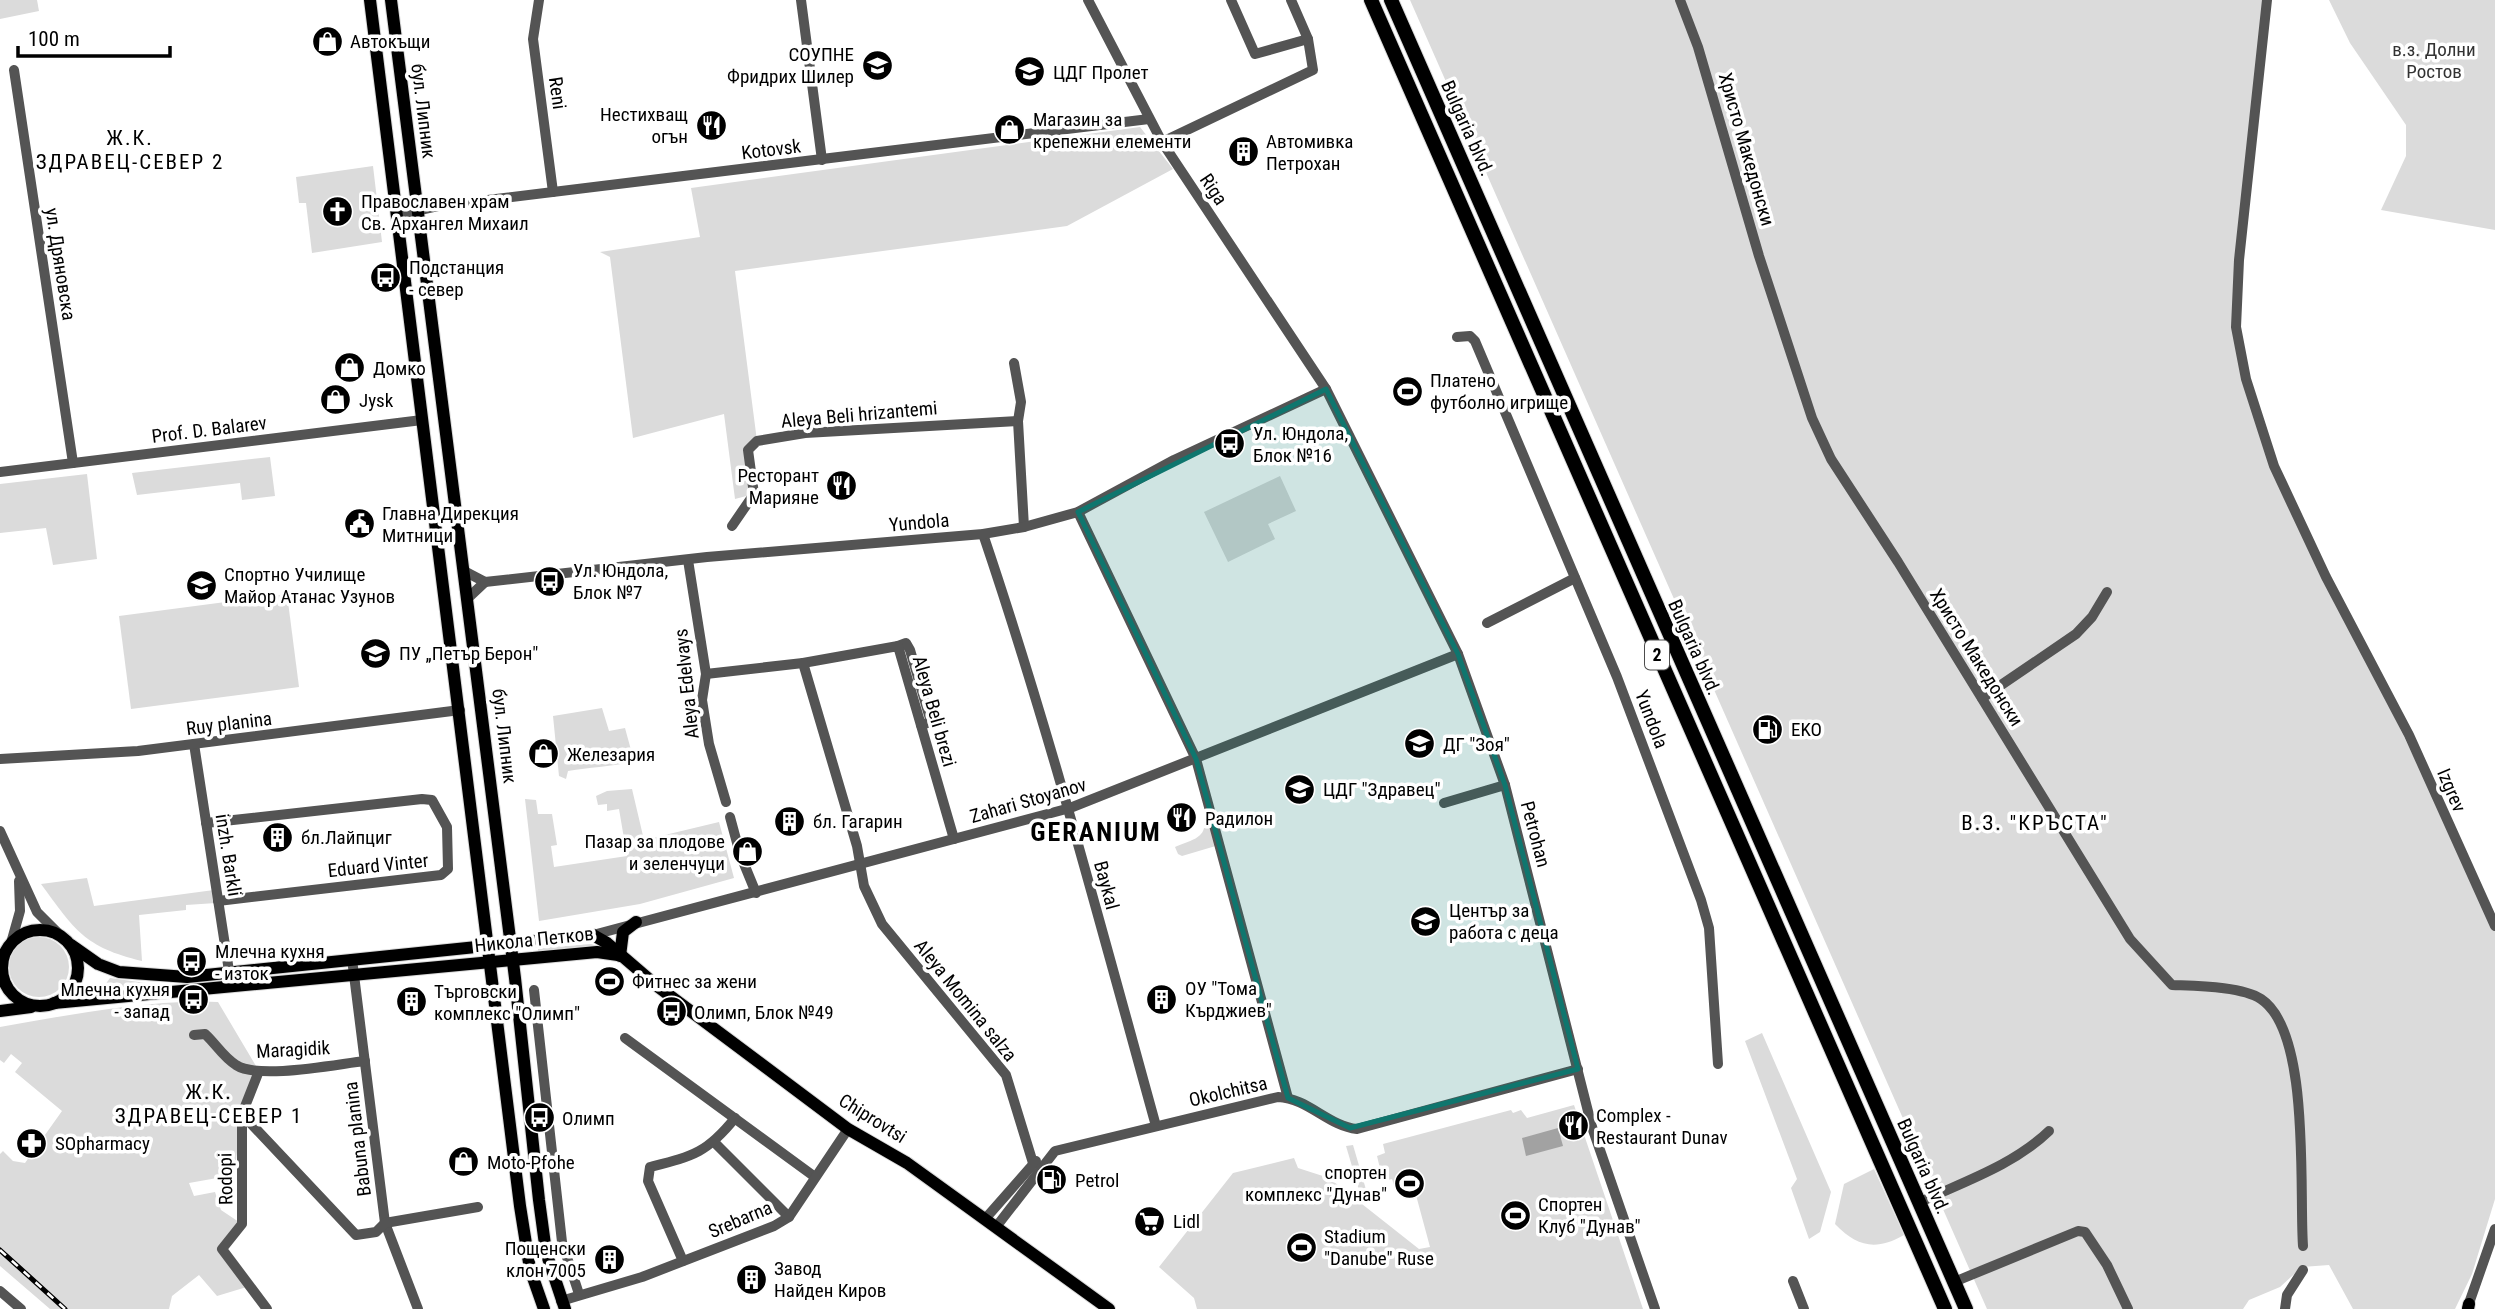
<svg xmlns="http://www.w3.org/2000/svg" width="2495" height="1309" viewBox="0 0 2495 1309" font-family="'Roboto Condensed',sans-serif">
	<style>
		.green { fill: #dbdbdb }
		.water { fill: #a2a2a2 }
		.lines { fill: none; stroke-linecap: round; stroke-linejoin: round }
		.major-casing { stroke: #dbdbdb; stroke-width: 14 }
		.highway-casing { stroke: #dbdbdb; stroke-width: 16 }
		.minor { stroke: #545454; stroke-width: 10 }
		.major { stroke: #000; stroke-width: 12 }
		.highway { stroke: #000; stroke-width: 14 }
		.rail-casing { stroke: #000; stroke-width: 5 }
		.rail { stroke: #fff; stroke-width: 2.5; stroke-dasharray: 8; stroke-linecap: butt }
		.marked { fill: #0f766e; fill-opacity: 0.2; stroke: #0f766e; stroke-width: 5; stroke-linejoin: round }
		.labels { text-anchor: middle; stroke-width: 7; stroke-linejoin: round; paint-order: stroke }
		.shield { fill: #fff; stroke: #4c4c4c; stroke-width: 2 }
		.shield-label { font-size: 18px; font-weight: bold; fill: #000 }
		.poi-label { font-size: 19px; fill: #000; stroke: #fff; text-anchor: start }
		.park-label { font-size: 19px; fill: #323232; stroke: #fff }
		.street-label { font-size: 19px; fill: #000; stroke: #fff }
		.neighbourhood-label { font-size: 21px; letter-spacing: 2px; fill: #000; stroke: #fff }
		.district-label { font-size: 26px; font-weight: bold; letter-spacing: 2px; fill: #000; stroke: #fff }
	</style>
	<rect width="100%" height="100%" fill="#fff"/>
	<g class="green">
		<polygon points="0,0 37,0 39,11 0,19"/>
		<polygon points="1410,0 2269,0 2236,327 2274,466 2495,926 2495,1199 2472,1274 2455,1309 2353,1309 2329,1265 2302,1267 2280,1287 2249,1300 2243,1309 1987,1309"/>
		<polygon points="2329,0 2495,0 2495,230 2381,210 2406,156 2406,125 2350,43"/>
		<polygon points="1140,127 1173,169 1067,226 735,271 757,441 748,450 754,494 735,499 724,414 633,438 610,257 600,252 700,237 691,188"/>
		<polygon points="373,166 382,242 312,253 306,203 299,203 296,177"/>
		<polygon points="270,457 275,496 242,500 240,483 137,495 132,473"/>
		<polygon points="87,474 97,559 53,565 46,528 0,533 0,484"/>
		<polygon points="1280,476 1296,511 1268,524 1275,539 1228,562 1204,512"/>
		<polygon points="287,594 299,687 131,709 119,616"/>
		<path d="M 602,708 L 609,731 L 625,728 L 634,761 C 612,767 591,767 568,771 L 566,779 L 559,776 L 553,716 Z"/>
		<polygon points="632,789 644,840 719,822 734,878 640,904 539,921 525,799 536,800 538,814 552,814 557,845 551,846 554,867 627,856 619,809 607,811 607,804 598,805 596,796 607,791"/>
		<path d="M 1211,819 L 1219,845 L 1182,856 L 1178,854 L 1175,847 C 1187,841 1207,839 1204,822 Z"/>
		<path d="M 87,878 L 94,906 L 214,890 L 216,903 L 186,905 L 186,910 L 139,915 L 142,961 C 84,947 75,930 41,884 Z"/>
		<circle cx="39" cy="967" r="30"/>
		<polygon points="591,944 605,948 538,951 538,948"/>
		<polygon points="110,978 153,984 102,989"/>
		<path d="M 218,1002 L 259,1071 L 242,1114 L 234,1175 L 189,1183 L 194,1196 L 215,1192 L 221,1210 L 242,1224 L 223,1249 L 250,1286 L 217,1296 L 199,1275 L 172,1296 L 169,1309 L 50,1309 L 0,1266 L 0,1154 L 3,1151 L 13,1161 L 25,1163 L 62,1111 L 15,1072 L 22,1063 L 11,1054 L 4,1063 L 0,1060 L 0,1027 C 69,1015 148,999 218,1002 Z"/>
		<polygon points="1762,1033 1831,1192 1820,1232 1809,1239 1791,1188 1797,1179 1745,1041"/>
		<polygon points="1574,1105 1643,1309 1197,1309 1194,1298 1159,1267 1233,1173 1294,1158 1298,1168 1329,1178 1419,1249 1430,1247 1413,1184 1395,1188 1392,1179 1383,1181 1377,1156 1385,1153 1383,1144 1511,1110 1513,1113 1521,1110 1527,1118"/>
		<polygon points="1353,1145 1367,1193 1364,1194 1359,1190 1346,1146"/>
		<path d="M 1874,1169 L 1904,1235 C 1876,1251 1857,1247 1835,1224 L 1844,1184 Z"/>
	</g>
	<polygon class="water" points="1558,1128 1563,1146 1526,1156 1522,1138"/>
	<g class="lines">
		<defs>
			<g id="major">
				<polyline points="370,0 520,1206 530,1269 544,1309"/>
				<polyline points="391,0 515,978 539,1200 546,1252 565,1309"/>
				<circle cx="40" cy="968" r="38"/>
				<polyline points="71,945 98,964 119,972 187,977 593,935 607,943 657,986 848,1129 907,1163 1109,1309"/>
				<polyline points="620,956 623,932 636,922"/>
				<polyline points="54,1003 597,952 618,955"/>
				<polyline points="0,1011 31,1007"/>
				<polyline points="2468,1309 2469,1304"/>
			</g>
			<g id="highway">
				<polyline points="1371,0 1945,1309"/>
				<polyline points="1391,0 1966,1309"/>
			</g>
		</defs>
		<use href="#major" class="major-casing"/>
		<use href="#highway" class="highway-casing"/>
		<g class="minor">
			<polyline points="539,0 533,39 553,192"/>
			<polyline points="801,0 822,160"/>
			<polyline points="1088,0 1162,142 1326,389 1458,654 1505,785 1592,1127 1655,1309"/>
			<polyline points="1231,0 1255,54 1308,39"/>
			<path d="M 1680,0 L 1698,47 L 1759,256 L 1812,418 L 1831,459 L 1898,562 L 2130,939 L 2172,985 C 2195,986 2242,986 2261,999 C 2311,1032 2299,1190 2303,1246"/>
			<polyline points="2267,0 2239,260 2236,327 2246,379 2274,466 2326,577 2409,735 2495,926"/>
			<polyline points="14,70 73,463"/>
			<polyline points="1162,142 1313,70 1308,39 1291,0"/>
			<polyline points="397,215 438,206 1149,119"/>
			<polyline points="1457,337 1470,336 1475,341 1617,677 1701,900 1709,928 1718,1064"/>
			<polyline points="1014,363 1021,402 1018,421 1024,527"/>
			<polyline points="0,472 422,420"/>
			<polyline points="1078,512 1196,759 1288,1098"/>
			<polyline points="732,526 754,494 748,450 757,441 805,433 1018,421"/>
			<path d="M 983,534 C 1049,729 1101,927 1156,1126"/>
			<polyline points="688,560 706,674 702,700 709,744 726,802"/>
			<polyline points="464,571 485,582 468,598"/>
			<polyline points="485,582 707,557 983,534 1024,527 1078,512 1174,460 1326,389"/>
			<polyline points="1487,623 1575,578"/>
			<polyline points="898,646 906,643 910,650 931,722 921,725"/>
			<polyline points="803,663 898,646 954,839"/>
			<polyline points="706,674 803,663 857,846 864,886 882,924 1006,1075 1033,1163"/>
			<polyline points="1982,698 2076,634 2092,617 2107,592"/>
			<polyline points="194,744 229,971"/>
			<polyline points="0,759 138,751 460,710"/>
			<polyline points="1444,803 1505,785"/>
			<polyline points="730,817 740,854 756,893"/>
			<polyline points="206,823 422,799 432,800 447,827 448,869 441,875 218,901"/>
			<polyline points="0,831 37,912 60,935"/>
			<polyline points="593,935 1070,808 1458,654"/>
			<polyline points="11,943 20,911 19,881"/>
			<polyline points="352,959 385,1223 418,1309"/>
			<polyline points="534,990 562,1242 579,1294"/>
			<path d="M 194,1035 L 205,1034 C 216,1044 223,1057 236,1065 C 258,1080 337,1064 365,1061"/>
			<polyline points="625,1038 815,1177"/>
			<polyline points="259,1071 242,1114 242,1224 222,1249 267,1309"/>
			<polyline points="242,1114 356,1235 376,1232 385,1223 478,1207"/>
			<polyline points="715,1143 789,1217"/>
			<path d="M 1918,1203 C 1963,1182 2014,1165 2049,1131"/>
			<polyline points="985,1219 1036,1161"/>
			<path d="M 996,1227 L 1055,1151 L 1278,1097 C 1308,1098 1328,1126 1357,1129 L 1578,1069"/>
			<path d="M 683,1261 L 648,1181 L 650,1167 C 693,1156 707,1153 735,1118"/>
			<polyline points="1793,1281 1804,1309"/>
			<polyline points="1954,1282 2078,1231 2085,1232 2107,1265 2128,1309"/>
			<polyline points="0,1291 21,1309"/>
			<polyline points="561,1301 642,1277 774,1226 789,1217 848,1129"/>
			<polyline points="2285,1309 2287,1295 2303,1270"/>
			<polyline points="2467,1309 2495,1229"/>
		</g>
		<use href="#major" class="major"/>
		<use href="#highway" class="highway"/>
		<defs>
			<polyline id="rail" points="0,1250 65,1309"/>
		</defs>
		<use href="#rail" class="rail-casing"/>
		<use href="#rail" class="rail"/>
	</g>
	<path class="marked" d="M 1326,389 L 1458,654 L 1505,785 L 1578,1069 L 1350,1128 L 1288,1098 L 1196,759 L 1078,512 Z"/>
	<defs>
		<symbol id="shop-disc" viewBox="-11 -11 22 22"><circle r="9.5" fill="#000" stroke="#fff"/><path d="M-5-2.5h2.3a2.7 3.5 0 0 1 5.4 0H5L5.5 6h-11ZM-1.5-2.5h3a1.5 2.3 0 0 0-3 0Z" fill="#fff"/></symbol>
		<symbol id="school-disc" viewBox="-11 -11 22 22"><circle r="9.5" fill="#000" stroke="#fff"/><path d="M0-5L7-2L0 1L-7-2ZM-4 1L0 2.5L4 1V4Q0 6-4 4Z" fill="#fff"/></symbol>
		<symbol id="restaurant-disc" viewBox="-11 -11 22 22"><circle r="9.5" fill="#000" stroke="#fff"/><path d="M-5-6h1v4h1v-4h1v4h1v-4h1v5L-1.5 .5V6h-2V.5L-5-1ZM5-6V6H3V1.5H1.5Q1.5-4 5-6Z" fill="#fff"/></symbol>
		<symbol id="building-disc" viewBox="-11 -11 22 22"><circle r="9.5" fill="#000" stroke="#fff"/><path d="M-4-6H4V6H1V3H-1V6H-4ZM-2.5-4.3h1.7v1.8h-1.7ZM.8-4.3h1.7v1.8H.8ZM-2.5-1h1.7V.8h-1.7ZM.8-1h1.7V.8H.8Z" fill="#fff"/></symbol>
		<symbol id="church-disc" viewBox="-11 -11 22 22"><circle r="9.5" fill="#000" stroke="#fff"/><path d="M-1.2-6h2.4v3.5h3.3v2.4h-3.3V6h-2.4V-.1h-3.3v-2.4h3.3Z" fill="#fff"/></symbol>
		<symbol id="bus-disc" viewBox="-11 -11 22 22"><circle r="9.5" fill="#000" stroke="#fff"/><path d="M-5-6H5V4H4V6H2V4H-2V6H-4V4H-5ZM-3.5-4V0h7V-4ZM-3.5 1.2v1.5H-2V1.2ZM2 1.2v1.5H3.5V1.2Z" fill="#fff"/></symbol>
		<symbol id="stadium-disc" viewBox="-11 -11 22 22"><circle r="9.5" fill="#000" stroke="#fff"/><path d="M0-5a6.5 5 0 1 0 0 10a6.5 5 0 1 0 0-10ZM-3.5-1.8h7v3.6h-7Z" fill="#fff"/></symbol>
		<symbol id="civic-disc" viewBox="-11 -11 22 22"><circle r="9.5" fill="#000" stroke="#fff"/><path d="M-.6-6.5H3V-4.5H.6V-3L4-1V1h2V6H-6V1h2V-1L-.6-3ZM-1.2 2.5V6h2.4V2.5Z" fill="#fff"/></symbol>
		<symbol id="fuel-disc" viewBox="-11 -11 22 22"><circle r="9.5" fill="#000" stroke="#fff"/><path d="M-5.5-6h7V0h2V4h1.3V-2.5L3-4.5l.8-.8L6-3V5H2.5V1h-1V6h-7ZM-4.2-4.7v3.2H.2V-4.7Z" fill="#fff"/></symbol>
		<symbol id="pharmacy-disc" viewBox="-11 -11 22 22"><circle r="9.5" fill="#000" stroke="#fff"/><path d="M-2-6h4v4h4v4h-4v4h-4v-4h-4v-4h4Z" fill="#fff"/></symbol>
		<symbol id="supermarket-disc" viewBox="-11 -11 22 22"><circle r="9.5" fill="#000" stroke="#fff"/><path d="M-6-5.5h2.5l.6 2H6L4.5 2H-2.5L-4.4-4H-6ZM-1.5 3.2a1.3 1.3 0 1 0 .1 0ZM3 3.2a1.3 1.3 0 1 0 .1 0Z" fill="#fff"/></symbol>
	</defs>
	<g fill-rule="evenodd">
		<use href="#shop-disc" x="310" y="24" width="35" height="35"/>
		<use href="#school-disc" x="860" y="48" width="35" height="35"/>
		<use href="#school-disc" x="1012" y="54" width="35" height="35"/>
		<use href="#restaurant-disc" x="694" y="108" width="35" height="35"/>
		<use href="#shop-disc" x="992" y="112" width="35" height="35"/>
		<use href="#building-disc" x="1226" y="134" width="35" height="35"/>
		<use href="#church-disc" x="320" y="194" width="35" height="35"/>
		<use href="#bus-disc" x="368" y="260" width="35" height="35"/>
		<use href="#shop-disc" x="332" y="350" width="35" height="35"/>
		<use href="#stadium-disc" x="1390" y="374" width="35" height="35"/>
		<use href="#shop-disc" x="318" y="382" width="35" height="35"/>
		<use href="#bus-disc" x="1212" y="426" width="35" height="35"/>
		<use href="#restaurant-disc" x="824" y="468" width="35" height="35"/>
		<use href="#civic-disc" x="342" y="506" width="35" height="35"/>
		<use href="#bus-disc" x="532" y="564" width="35" height="35"/>
		<use href="#school-disc" x="184" y="568" width="35" height="35"/>
		<use href="#school-disc" x="358" y="636" width="35" height="35"/>
		<use href="#fuel-disc" x="1750" y="712" width="35" height="35"/>
		<use href="#school-disc" x="1402" y="726" width="35" height="35"/>
		<use href="#shop-disc" x="526" y="736" width="35" height="35"/>
		<use href="#school-disc" x="1282" y="772" width="35" height="35"/>
		<use href="#restaurant-disc" x="1164" y="800" width="35" height="35"/>
		<use href="#building-disc" x="772" y="804" width="35" height="35"/>
		<use href="#building-disc" x="260" y="820" width="35" height="35"/>
		<use href="#shop-disc" x="730" y="834" width="35" height="35"/>
		<use href="#school-disc" x="1408" y="904" width="35" height="35"/>
		<use href="#bus-disc" x="174" y="944" width="35" height="35"/>
		<use href="#stadium-disc" x="592" y="964" width="35" height="35"/>
		<use href="#building-disc" x="1144" y="982" width="35" height="35"/>
		<use href="#bus-disc" x="176" y="982" width="35" height="35"/>
		<use href="#building-disc" x="394" y="984" width="35" height="35"/>
		<use href="#bus-disc" x="654" y="994" width="35" height="35"/>
		<use href="#bus-disc" x="522" y="1100" width="35" height="35"/>
		<use href="#restaurant-disc" x="1556" y="1108" width="35" height="35"/>
		<use href="#pharmacy-disc" x="14" y="1126" width="35" height="35"/>
		<use href="#shop-disc" x="446" y="1144" width="35" height="35"/>
		<use href="#fuel-disc" x="1034" y="1162" width="35" height="35"/>
		<use href="#stadium-disc" x="1392" y="1166" width="35" height="35"/>
		<use href="#stadium-disc" x="1498" y="1198" width="35" height="35"/>
		<use href="#supermarket-disc" x="1132" y="1204" width="35" height="35"/>
		<use href="#stadium-disc" x="1284" y="1230" width="35" height="35"/>
		<use href="#building-disc" x="592" y="1242" width="35" height="35"/>
		<use href="#building-disc" x="734" y="1262" width="35" height="35"/>
	</g>
	<g class="labels">
		<rect class="shield" x="1645" y="640.5" width="24" height="29" rx="5"/>
		<g class="shield-label">
			<text x="1657" y="661">2</text>
		</g>
		<g class="poi-label">
			<text x="350" y="48">Автокъщи</text>
			<text x="854" y="61" text-anchor="end">СОУПНЕ<tspan x="854" dy="22">Фридрих Шилер</tspan></text>
			<text x="1053" y="79">ЦДГ Пролет</text>
			<text x="688" y="121" text-anchor="end">Нестихващ<tspan x="688" dy="22">огън</tspan></text>
			<text x="1033" y="126">Магазин за<tspan x="1033" dy="22">крепежни елементи</tspan></text>
			<text x="1266" y="148">Автомивка<tspan x="1266" dy="22">Петрохан</tspan></text>
			<text x="361" y="208">Православен храм<tspan x="361" dy="22">Св. Архангел Михаил</tspan></text>
			<text x="409" y="274">Подстанция<tspan x="409" dy="22">- север</tspan></text>
			<text x="373" y="375">Домко</text>
			<text x="1430" y="387">Платено<tspan x="1430" dy="22">футболно игрище</tspan></text>
			<text x="359" y="407">Jysk</text>
			<text x="1253" y="440">Ул. Юндола,<tspan x="1253" dy="22">Блок №16</tspan></text>
			<text x="819" y="482" text-anchor="end">Ресторант<tspan x="819" dy="22">Марияне</tspan></text>
			<text x="382" y="520">Главна Дирекция<tspan x="382" dy="22">Митници</tspan></text>
			<text x="573" y="577">Ул. Юндола,<tspan x="573" dy="22">Блок №7</tspan></text>
			<text x="224" y="581">Спортно Училище<tspan x="224" dy="22">Майор Атанас Узунов</tspan></text>
			<text x="399" y="660">ПУ „Петър Берон"</text>
			<text x="1791" y="736">EKO</text>
			<text x="1443" y="751">ДГ "Зоя"</text>
			<text x="567" y="761">Железария</text>
			<text x="1323" y="796">ЦДГ "Здравец"</text>
			<text x="1205" y="825">Радилон</text>
			<text x="813" y="828">бл. Гагарин</text>
			<text x="301" y="844">бл.Лайпциг</text>
			<text x="725" y="848" text-anchor="end">Пазар за плодове<tspan x="725" dy="22">и зеленчуци</tspan></text>
			<text x="1449" y="917">Център за<tspan x="1449" dy="22">работа с деца</tspan></text>
			<text x="215" y="958">Млечна кухня<tspan x="215" dy="22">- изток</tspan></text>
			<text x="632" y="988">Фитнес за жени</text>
			<text x="1185" y="995">ОУ "Тома<tspan x="1185" dy="22">Кърджиев"</tspan></text>
			<text x="170" y="996" text-anchor="end">Млечна кухня<tspan x="170" dy="22">- запад</tspan></text>
			<text x="434" y="998">Търговски<tspan x="434" dy="22">комплекс "Олимп"</tspan></text>
			<text x="694" y="1019">Олимп, Блок №49</text>
			<text x="1596" y="1122">Complex -<tspan x="1596" dy="22">Restaurant Dunav</tspan></text>
			<text x="562" y="1125">Олимп</text>
			<text x="55" y="1150">SOpharmacy</text>
			<text x="487" y="1169">Moto-Pfohe</text>
			<text x="1387" y="1179" text-anchor="end">спортен<tspan x="1387" dy="22">комплекс "Дунав"</tspan></text>
			<text x="1075" y="1187">Petrol</text>
			<text x="1538" y="1211">Спортен<tspan x="1538" dy="22">Клуб "Дунав"</tspan></text>
			<text x="1173" y="1228">Lidl</text>
			<text x="1324" y="1243">Stadium<tspan x="1324" dy="22">"Danube" Ruse</tspan></text>
			<text x="586" y="1255" text-anchor="end">Пощенски<tspan x="586" dy="22">клон 7005</tspan></text>
			<text x="774" y="1275">Завод<tspan x="774" dy="22">Найден Киров</tspan></text>
		</g>
		<g class="park-label">
			<text x="2434" y="56">в.з. Долни<tspan x="2434" dy="22">Ростов</tspan></text>
		</g>
		<g class="street-label">
			<text transform="translate(558 93) rotate(82)" y="7">Reni</text>
			<text transform="translate(424 111) rotate(83)" y="7">бул. Липник</text>
			<text transform="translate(1468 128) rotate(66)" y="7">Bulgaria blvd.</text>
			<text transform="translate(771 149) rotate(-7)" y="7">Kotovsk</text>
			<text transform="translate(1747 149) rotate(74)" y="7">Христо Македонски</text>
			<text transform="translate(1214 189) rotate(56)" y="7">Riga</text>
			<text transform="translate(61 264) rotate(81)" y="7">ул. Дряновска</text>
			<text transform="translate(859 414) rotate(-5)" y="7">Aleya Beli hrizantemi</text>
			<text transform="translate(209 429) rotate(-7)" y="7">Prof. D. Balarev</text>
			<text transform="translate(919 522) rotate(-5)" y="7">Yundola</text>
			<text transform="translate(1695 647) rotate(66)" y="7">Bulgaria blvd.</text>
			<text transform="translate(1977 657) rotate(58)" y="7">Христо Македонски</text>
			<text transform="translate(686 684) rotate(-96)" y="7">Aleya Edelvays</text>
			<text transform="translate(935 711) rotate(74)" y="7">Aleya Beli brezi</text>
			<text transform="translate(1652 719) rotate(69)" y="7">Yundola</text>
			<text transform="translate(229 723) rotate(-7)" y="7">Ruy planina</text>
			<text transform="translate(505 736) rotate(83)" y="7">бул. Липник</text>
			<text transform="translate(2452 790) rotate(67)" y="7">Izgrev</text>
			<text transform="translate(1028 800) rotate(-16)" y="7">Zahari Stoyanov</text>
			<text transform="translate(1536 834) rotate(75)" y="7">Petrohan</text>
			<text transform="translate(229 855) rotate(81)" y="7">inzh. Barkli</text>
			<text transform="translate(378 865) rotate(-6)" y="7">Eduard Vinter</text>
			<text transform="translate(1107 885) rotate(75)" y="7">Baykal</text>
			<text transform="translate(534 939) rotate(-6)" y="7">Никола Петков</text>
			<text transform="translate(966 1000) rotate(51)" y="7">Aleya Momina salza</text>
			<text transform="translate(293 1049) rotate(-3)" y="7">Maragidik</text>
			<text transform="translate(1228 1091) rotate(-13)" y="7">Okolchitsa</text>
			<text transform="translate(873 1118) rotate(32)" y="7">Chiprovtsi</text>
			<text transform="translate(357 1139) rotate(-97)" y="7">Babuna planina</text>
			<text transform="translate(1924 1166) rotate(66)" y="7">Bulgaria blvd.</text>
			<text transform="translate(225 1179) rotate(-91)" y="7">Rodopi</text>
			<text transform="translate(740 1219) rotate(-23)" y="7">Srebarna</text>
		</g>
		<g class="neighbourhood-label">
			<text x="130" y="145">Ж.К.<tspan x="130" dy="24">ЗДРАВЕЦ-СЕВЕР 2</tspan></text>
			<text x="2035" y="830">В.З. "КРЪСТА"</text>
			<text x="209" y="1099">Ж.К.<tspan x="209" dy="24">ЗДРАВЕЦ-СЕВЕР 1</tspan></text>
		</g>
		<g class="district-label">
			<text x="1096" y="841">GERANIUM</text>
		</g>
	</g>
	<path d="M18 46v10h152v-10" fill="none" stroke="#000000" stroke-width="3.5"/>
	<text x="28" y="46" font-size="21" fill="#000000" stroke="#ffffff" stroke-width="5" paint-order="stroke">100 m</text>
</svg>
